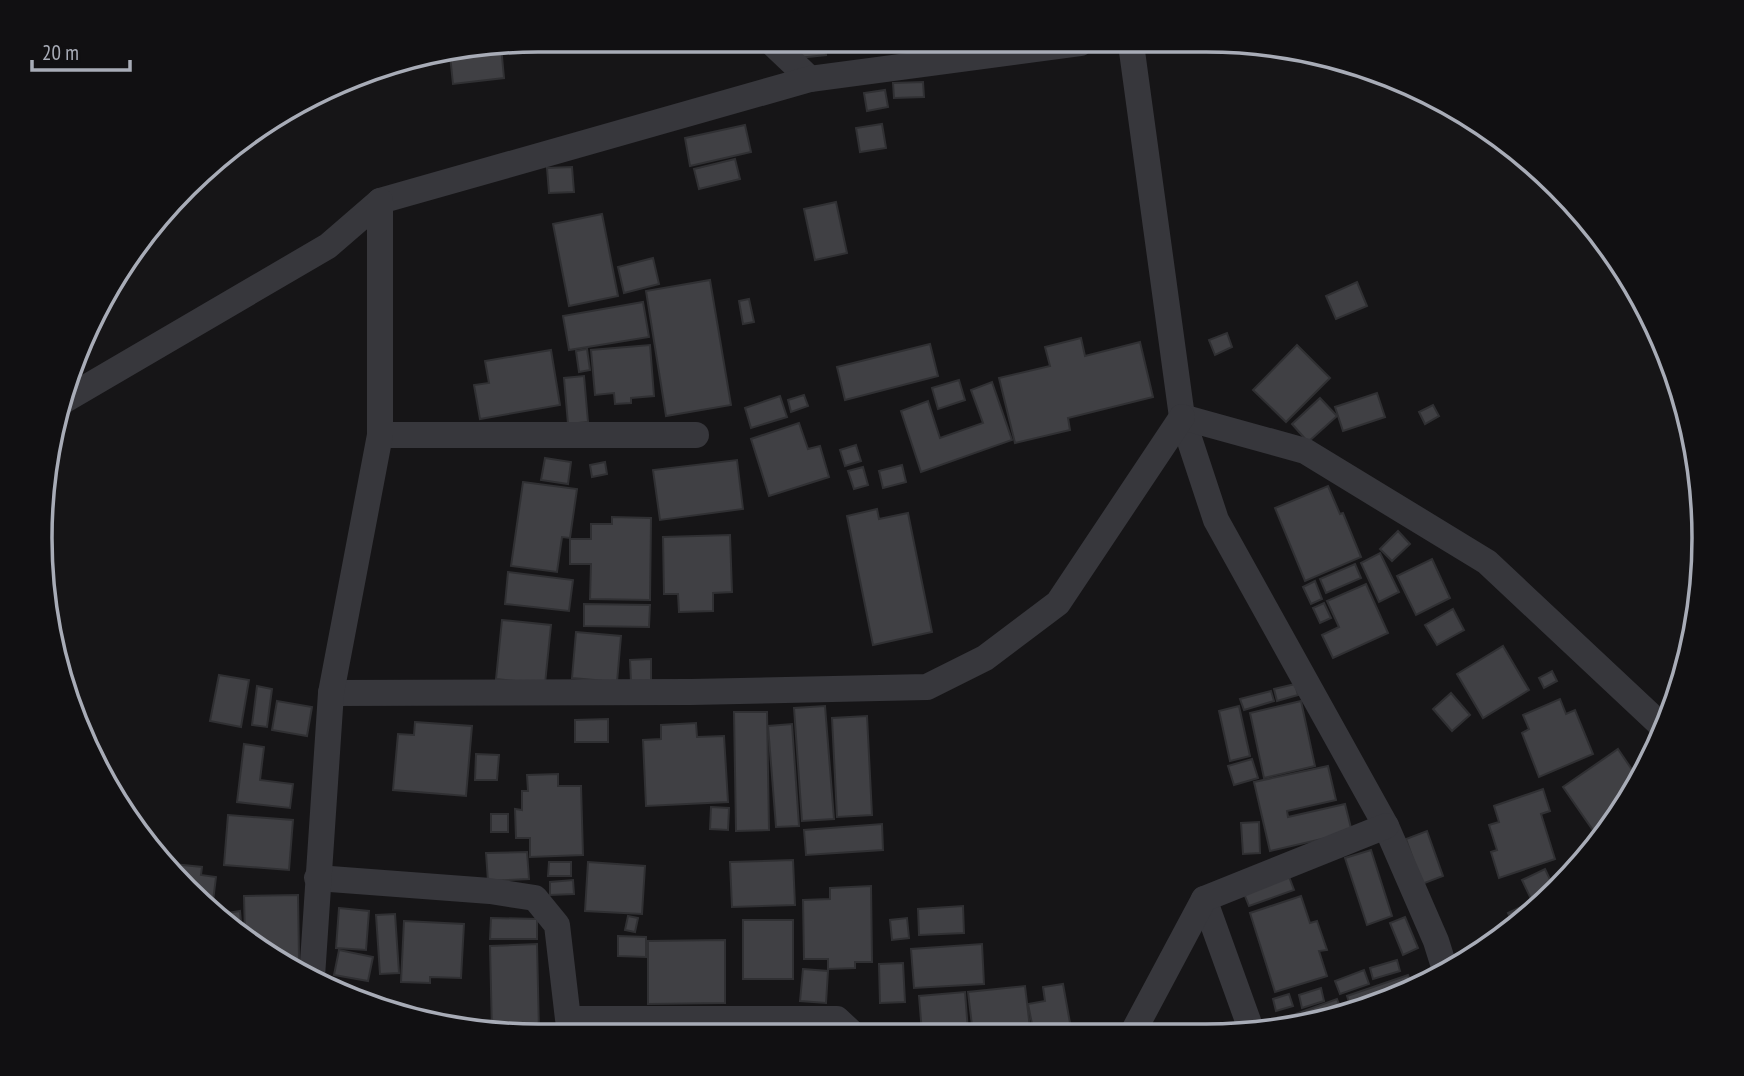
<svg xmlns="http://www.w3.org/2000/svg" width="1744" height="1076" viewBox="0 0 1744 1076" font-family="'PT Sans Narrow',sans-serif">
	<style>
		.building { fill: #404044; stroke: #303033; stroke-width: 2 }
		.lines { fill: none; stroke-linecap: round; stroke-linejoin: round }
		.minor { stroke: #37373c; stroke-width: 26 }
		.rim { fill: none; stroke: #a8acb7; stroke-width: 3.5 }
	</style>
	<rect width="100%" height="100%" fill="#161517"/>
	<g class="building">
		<polygon points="797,42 825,42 826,55 799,58"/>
		<polygon points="501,46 504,78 453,84 450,55"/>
		<polygon points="923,82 924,97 894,98 893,83"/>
		<polygon points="885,90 888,107 867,111 864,93"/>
		<polygon points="882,124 886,148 860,152 856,128"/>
		<polygon points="745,125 751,152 690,166 685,138"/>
		<polygon points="735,159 740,179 699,189 694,169"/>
		<polygon points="572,167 574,192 549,193 547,168"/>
		<polygon points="836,202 847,253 815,260 804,209"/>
		<polygon points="602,214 618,296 569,306 553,224"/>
		<polygon points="653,258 659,284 624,293 618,267"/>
		<polygon points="710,280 731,405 666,416 646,291"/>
		<polygon points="1357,282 1367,306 1336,319 1326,296"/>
		<polygon points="749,299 754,322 743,324 739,301"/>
		<polygon points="643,302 649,337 569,350 563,316"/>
		<polygon points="1227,333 1232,347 1215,355 1209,340"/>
		<polygon points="1081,338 1085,356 1140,342 1153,397 1068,418 1070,430 1015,443 999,378 1050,366 1045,347"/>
		<polygon points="930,344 938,376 845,400 837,367"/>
		<polygon points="650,345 654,396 631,398 631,403 615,404 614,393 595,395 591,350"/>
		<polygon points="1297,345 1330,378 1286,422 1253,390"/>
		<polygon points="587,349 590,370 579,372 576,351"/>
		<polygon points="551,350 560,405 480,419 474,385 489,383 485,361"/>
		<polygon points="584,376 588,422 568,424 564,378"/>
		<polygon points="959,380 965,400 938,409 932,388"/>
		<polygon points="992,382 1012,440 921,472 901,411 928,401 940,438 983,423 971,390"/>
		<polygon points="1377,393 1385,417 1343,431 1335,407"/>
		<polygon points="804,395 808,406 791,412 788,400"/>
		<polygon points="780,396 787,417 751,428 745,408"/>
		<polygon points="1320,398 1337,416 1308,442 1292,424"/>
		<polygon points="1433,405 1439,416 1425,424 1419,412"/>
		<polygon points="799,423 808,449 820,446 829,477 769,496 751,439"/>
		<polygon points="856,445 861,461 845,466 840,450"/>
		<polygon points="545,458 571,462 568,484 541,480"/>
		<polygon points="737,460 743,509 660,520 653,470"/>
		<polygon points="605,462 607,474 592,477 590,465"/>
		<polygon points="902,465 906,482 883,488 879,471"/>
		<polygon points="863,467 868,485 854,489 848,471"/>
		<polygon points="523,482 577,489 570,538 562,537 557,572 511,566"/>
		<polygon points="1328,486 1340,514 1343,513 1361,557 1305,581 1275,508"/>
		<polygon points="877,509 879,519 908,513 932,632 873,645 847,516"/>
		<polygon points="612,517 651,518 650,600 590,599 591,564 570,564 570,539 591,539 591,524 612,524"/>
		<polygon points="1398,531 1410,544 1392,561 1380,549"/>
		<polygon points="730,535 732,592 713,593 713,611 679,612 678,594 664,594 663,537"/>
		<polygon points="1380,553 1399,592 1379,602 1361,563"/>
		<polygon points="1432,559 1450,598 1416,615 1397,576"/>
		<polygon points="1355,564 1361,578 1326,593 1320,579"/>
		<polygon points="508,572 573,580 569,611 505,604"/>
		<polygon points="1315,581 1322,599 1311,604 1303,587"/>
		<polygon points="1366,584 1388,633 1333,658 1322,635 1339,627 1327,601"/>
		<polygon points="1324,603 1331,618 1320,623 1313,608"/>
		<polygon points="584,604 650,605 649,627 584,626"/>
		<polygon points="1453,609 1464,630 1437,645 1425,625"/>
		<polygon points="502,620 551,625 545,684 496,679"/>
		<polygon points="576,632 621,636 617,682 572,678"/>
		<polygon points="1503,646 1529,690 1483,718 1457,674"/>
		<polygon points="651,659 651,681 631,682 630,660"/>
		<polygon points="1552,671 1557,681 1544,688 1539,678"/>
		<polygon points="219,675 249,680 241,727 210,721"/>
		<polygon points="1295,684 1298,695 1277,701 1274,689"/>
		<polygon points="257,686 272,689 267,727 252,725"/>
		<polygon points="1271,691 1274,701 1244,710 1240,699"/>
		<polygon points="1451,693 1470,715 1452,731 1433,709"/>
		<polygon points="1560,699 1566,714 1575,710 1593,754 1539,777 1522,733 1529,729 1523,715"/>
		<polygon points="277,701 312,707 307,736 272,730"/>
		<polygon points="1301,701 1315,766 1264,778 1250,713"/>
		<polygon points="825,706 834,819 802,821 794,708"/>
		<polygon points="1239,706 1250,756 1230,761 1219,711"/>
		<polygon points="734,712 767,712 769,830 736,831"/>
		<polygon points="867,716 872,815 837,817 832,718"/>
		<polygon points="608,719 608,742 575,742 575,720"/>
		<polygon points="415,722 472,726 466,796 393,790 398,734 414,735"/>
		<polygon points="696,723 697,737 724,736 728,802 646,806 643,740 661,739 661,725"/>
		<polygon points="792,724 799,826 776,827 768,726"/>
		<polygon points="244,744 264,747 260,780 293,784 290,808 237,802"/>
		<polygon points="1618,749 1639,780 1609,828 1597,836 1563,787"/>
		<polygon points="476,754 499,755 497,780 475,780"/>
		<polygon points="1252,759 1258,778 1234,785 1228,766"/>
		<polygon points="1328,766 1336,800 1287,811 1288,817 1345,804 1352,832 1270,851 1254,782"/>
		<polygon points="558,774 558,786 581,786 583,855 530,857 530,838 516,838 515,809 522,810 522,791 528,791 527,775"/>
		<polygon points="1543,789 1550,811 1541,814 1555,859 1499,878 1491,852 1497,850 1489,825 1499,822 1494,806"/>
		<polygon points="711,807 729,808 728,830 710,829"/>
		<rect x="491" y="814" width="17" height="18"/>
		<polygon points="228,815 293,820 289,870 224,865"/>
		<polygon points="1259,822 1260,853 1243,854 1241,823"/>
		<polygon points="882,824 883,850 806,855 804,830"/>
		<polygon points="1427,831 1443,876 1422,884 1406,839"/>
		<polygon points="1371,850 1392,916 1367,925 1345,858"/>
		<polygon points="527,852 529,879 488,881 486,853"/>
		<polygon points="793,860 795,905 732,907 730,862"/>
		<polygon points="549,862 571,862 571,876 548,876"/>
		<polygon points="588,862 645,866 642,914 585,911"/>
		<polygon points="173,864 202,867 201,875 216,877 212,909 173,867"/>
		<polygon points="1545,869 1554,888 1531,899 1522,880"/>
		<polygon points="1288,874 1294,890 1249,906 1243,891"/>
		<polygon points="573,880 574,894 550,895 550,882"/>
		<polygon points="871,886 872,962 855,962 855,968 828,969 828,959 804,959 803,900 830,899 830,888"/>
		<polygon points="1553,892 1534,912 1514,926 1508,913"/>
		<polygon points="298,895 299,959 281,959 239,935 245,935 244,896"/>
		<polygon points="1301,896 1310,923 1317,921 1327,950 1319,951 1327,976 1275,992 1250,913"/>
		<polygon points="963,906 964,933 919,935 918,909"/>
		<polygon points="339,908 369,911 366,950 336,948"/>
		<polygon points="240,911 241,922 228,923 227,913"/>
		<polygon points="395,914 399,973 380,974 376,915"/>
		<polygon points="628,916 638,918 635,932 625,930"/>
		<polygon points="1405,917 1418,948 1403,955 1390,923"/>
		<polygon points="491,918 537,919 537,939 490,939"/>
		<polygon points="907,918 909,938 892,940 890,920"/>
		<rect x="743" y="920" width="50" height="59"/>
		<polygon points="404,921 464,924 461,978 430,977 430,983 401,982"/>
		<polygon points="618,936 646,937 646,957 618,956"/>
		<polygon points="725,940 725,1003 648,1004 648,941"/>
		<polygon points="537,944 539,1032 492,1032 490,946"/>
		<polygon points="982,944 984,984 914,988 911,949"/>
		<polygon points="339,950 373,957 368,981 334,975"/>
		<polygon points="1397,960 1400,971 1373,979 1370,968"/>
		<polygon points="903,963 905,1002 880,1003 879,964"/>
		<polygon points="803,969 828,971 826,1003 800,1001"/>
		<polygon points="1364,970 1369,984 1340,994 1335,981"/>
		<polygon points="1408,975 1413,988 1366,1009 1352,1012 1347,996"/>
		<polygon points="1063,984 1072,1034 1034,1034 1028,1004 1045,1001 1043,987"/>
		<polygon points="1025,986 1030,1028 973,1034 968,992"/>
		<polygon points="1321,988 1324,1001 1302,1008 1299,995"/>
		<polygon points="965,992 968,1031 922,1033 919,996"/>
		<polygon points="1289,994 1293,1006 1276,1011 1273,999"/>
		<polygon points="1337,999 1343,1014 1284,1026 1282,1019"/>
	</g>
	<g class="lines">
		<g class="minor">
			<polyline points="771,42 810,79"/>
			<polyline points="1131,44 1182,417 1216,520 1386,826 1436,941 1446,973"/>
			<polyline points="63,401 328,246 380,201 810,79 1080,43"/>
			<polyline points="1182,417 1305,451 1487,562 1664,728"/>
			<polyline points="380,435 696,435"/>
			<polyline points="331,693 691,692 927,687 985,658 1058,603 1182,417"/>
			<polyline points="317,878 490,891 535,898 557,925 568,1019 837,1019 852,1033"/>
			<polyline points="1204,899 1252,1032"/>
			<polyline points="312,977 331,693 380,435 380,201"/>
			<polyline points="1132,1034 1204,899 1386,826"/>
		</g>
	</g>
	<path d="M0 0H1744V1076H0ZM538 52H1206A486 486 0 0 1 1692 538V538A486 486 0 0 1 1206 1024H538A486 486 0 0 1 52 538V538A486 486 0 0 1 538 52Z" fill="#111012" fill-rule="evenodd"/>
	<path class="rim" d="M538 52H1206A486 486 0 0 1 1692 538V538A486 486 0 0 1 1206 1024H538A486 486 0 0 1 52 538V538A486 486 0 0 1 538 52Z"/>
	<path d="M32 60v10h98v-10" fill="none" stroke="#a8acb7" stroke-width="3.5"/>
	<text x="42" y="60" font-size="21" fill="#a8acb7" stroke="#111012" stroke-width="5" paint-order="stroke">20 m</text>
</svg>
